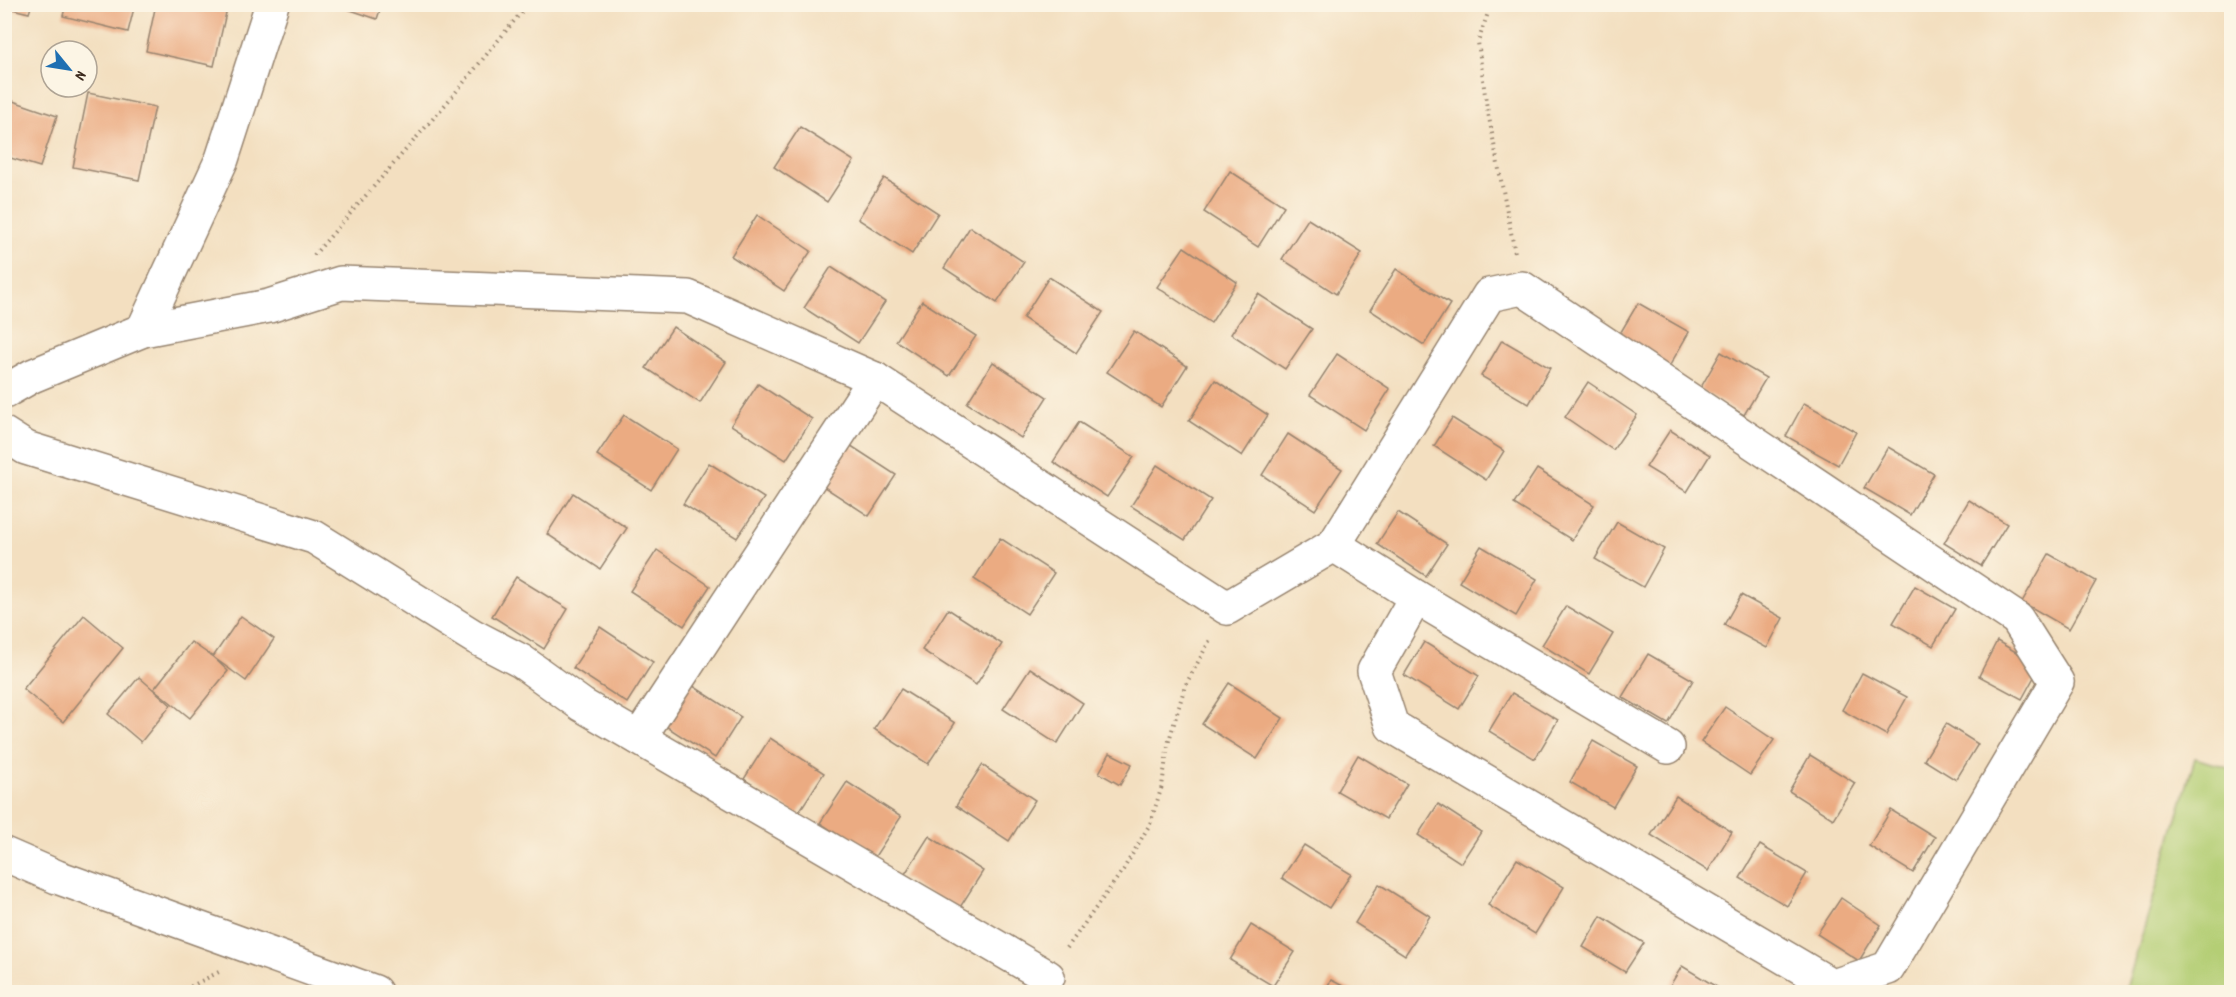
<svg xmlns="http://www.w3.org/2000/svg" width="2236" height="997" viewBox="0 0 2236 997" font-family="Dekko,sans-serif">
	<style>
		.green { fill: #b4ce74; stroke: #787c49; stroke-width: 1.5 }
		.building { fill: #ebab82 }
		.lines { fill: none; stroke-linecap: round; stroke-linejoin: round }
		.minor-casing { stroke: #97846f; stroke-width: 36 }
		.path { stroke: #97846f; stroke-width: 4; stroke-dasharray: 1.5 4.5; stroke-linecap: butt }
		.minor { stroke: #fff; stroke-width: 33 }
	</style>
	<rect width="100%" height="100%" fill="#fcf5e5"/>
	<filter id="ink" filterUnits="userSpaceOnUse"><feTurbulence type="fractalNoise" baseFrequency=".0167" numOctaves="2"/><feDisplacementMap in="SourceGraphic" scale="12" xChannelSelector="R" yChannelSelector="G"/><feConvolveMatrix kernelMatrix="1 2 1 2 8 2 1 2 1" color-interpolation-filters="sRGB"/></filter>
	<filter id="wash" filterUnits="userSpaceOnUse"><feTurbulence type="fractalNoise" baseFrequency=".008" numOctaves="4" result="noise"/><feDisplacementMap in="SourceGraphic" scale="24" xChannelSelector="R" yChannelSelector="G"/><feGaussianBlur stdDeviation="1.35" result="paint"/><feColorMatrix in="noise" values="0 0 0 0 0 0 0 0 0 0 0 0 0 0 0 0 0 1.4 0 .05"/><feComposite in="paint" operator="in"/></filter>
	<g filter="url(#wash)">
		<rect width="100%" height="100%" fill="#f3dfc0"/>
		<polygon class="green" points="2195,758 2231,769 2231,992 2125,992"/>
		<g id="blocks">
			<g class="building">
				<polygon points="4,4 32,4 29,13 4,7"/>
				<polygon points="66,4 135,4 128,32 63,16"/>
				<polygon points="156,4 228,4 214,66 146,51"/>
				<polygon points="333,4 382,4 377,19"/>
				<polygon points="88,93 155,107 139,180 73,167"/>
				<polygon points="4,98 57,116 40,167 4,156"/>
				<polygon points="800,127 854,161 827,202 774,167"/>
				<polygon points="1230,171 1284,206 1258,247 1204,212"/>
				<polygon points="884,178 938,213 912,254 858,219"/>
				<polygon points="757,215 811,251 784,291 731,256"/>
				<polygon points="1308,219 1362,253 1336,294 1282,259"/>
				<polygon points="970,227 1024,262 997,303 944,268"/>
				<polygon points="1184,247 1237,282 1211,323 1157,287"/>
				<polygon points="831,267 885,302 858,343 804,308"/>
				<polygon points="1396,269 1450,304 1424,345 1370,310"/>
				<polygon points="1049,277 1103,312 1076,353 1023,318"/>
				<polygon points="1258,294 1312,329 1285,369 1231,334"/>
				<polygon points="922,301 976,336 949,376 896,341"/>
				<polygon points="1638,303 1689,332 1666,372 1615,342"/>
				<polygon points="673,327 726,362 700,403 646,368"/>
				<polygon points="1134,331 1187,366 1161,407 1107,372"/>
				<polygon points="1502,340 1550,368 1529,404 1481,376"/>
				<polygon points="1721,352 1766,378 1744,415 1700,389"/>
				<polygon points="1337,354 1390,389 1364,430 1310,395"/>
				<polygon points="993,362 1047,397 1021,438 967,403"/>
				<polygon points="1215,380 1268,415 1242,456 1189,421"/>
				<polygon points="1588,382 1637,415 1613,450 1565,417"/>
				<polygon points="758,384 812,419 786,460 731,425"/>
				<polygon points="1804,403 1856,432 1838,465 1786,436"/>
				<polygon points="624,415 677,449 651,490 597,455"/>
				<polygon points="1452,418 1504,451 1486,480 1434,446"/>
				<polygon points="1079,422 1134,457 1107,497 1053,462"/>
				<polygon points="1670,430 1710,455 1687,492 1646,467"/>
				<polygon points="1288,434 1342,469 1315,510 1262,475"/>
				<polygon points="842,440 896,475 869,516 815,481"/>
				<polygon points="1888,447 1934,474 1910,515 1864,488"/>
				<polygon points="709,463 764,498 737,538 683,504"/>
				<polygon points="1157,465 1211,500 1185,540 1131,506"/>
				<polygon points="1537,469 1594,505 1572,540 1514,504"/>
				<polygon points="573,493 627,528 600,569 547,534"/>
				<polygon points="1969,500 2007,524 1981,566 1944,543"/>
				<polygon points="1398,512 1447,544 1426,576 1377,544"/>
				<polygon points="1617,522 1664,549 1643,587 1595,559"/>
				<polygon points="1000,538 1054,573 1027,614 974,579"/>
				<polygon points="1481,546 1537,579 1516,616 1459,582"/>
				<polygon points="657,550 710,586 684,626 630,591"/>
				<polygon points="2049,554 2096,581 2069,629 2022,602"/>
				<polygon points="516,577 568,609 544,649 492,616"/>
				<polygon points="1915,586 1955,609 1933,646 1893,623"/>
				<polygon points="1741,595 1783,618 1767,648 1724,625"/>
				<polygon points="1566,606 1613,634 1589,674 1542,645"/>
				<polygon points="948,609 1002,644 976,685 922,650"/>
				<polygon points="84,615 123,648 63,722 23,689"/>
				<polygon points="241,616 274,639 246,681 213,657 228,671 190,718 154,689 191,642 213,657"/>
				<polygon points="600,627 653,662 627,703 573,668"/>
				<polygon points="1997,641 2040,666 2022,699 1979,676"/>
				<polygon points="1424,642 1479,676 1459,709 1404,675"/>
				<polygon points="1648,654 1693,680 1668,724 1622,697"/>
				<polygon points="1030,668 1083,703 1057,744 1003,709"/>
				<polygon points="1862,673 1907,697 1886,735 1842,710"/>
				<polygon points="139,677 171,705 141,742 108,714"/>
				<polygon points="687,682 741,717 715,758 661,723"/>
				<polygon points="1229,683 1283,718 1257,759 1202,724"/>
				<polygon points="901,689 955,723 928,764 874,729"/>
				<polygon points="1512,693 1558,720 1535,759 1489,731"/>
				<polygon points="1725,707 1774,740 1750,775 1701,742"/>
				<polygon points="1946,724 1978,744 1956,780 1924,760"/>
				<polygon points="770,738 824,773 797,815 744,779"/>
				<polygon points="1593,741 1637,766 1613,807 1570,782"/>
				<polygon points="1110,753 1132,764 1120,785 1099,773"/>
				<polygon points="1358,755 1407,784 1386,819 1337,791"/>
				<polygon points="1810,755 1855,783 1833,819 1789,791"/>
				<polygon points="982,765 1035,800 1009,841 956,806"/>
				<polygon points="847,782 901,817 874,858 820,823"/>
				<polygon points="1676,796 1732,832 1708,871 1651,835"/>
				<polygon points="1438,804 1481,832 1461,863 1418,835"/>
				<polygon points="1891,810 1935,837 1913,873 1869,846"/>
				<polygon points="929,836 983,871 957,912 903,877"/>
				<polygon points="1304,845 1351,874 1329,908 1282,878"/>
				<polygon points="1760,845 1807,873 1787,906 1740,878"/>
				<polygon points="1517,859 1564,887 1535,934 1488,905"/>
				<polygon points="1379,884 1430,916 1405,955 1355,923"/>
				<polygon points="1841,898 1881,925 1859,961 1817,934"/>
				<polygon points="1601,916 1644,943 1625,972 1583,947"/>
				<polygon points="1251,925 1295,952 1273,986 1230,960"/>
				<polygon points="1682,966 1725,992 1666,992"/>
				<polygon points="1331,980 1355,992 1324,992"/>
			</g>
		</g>
	</g>
	<g filter="url(#ink)">
		<use href="#blocks" fill-opacity="0" stroke="#97846f" stroke-width="1.5"/>
		<g class="lines">
			<defs>
				<g id="minor">
					<polyline points="143,330 222,159 272,4"/>
					<polyline points="4,392 32,376 143,330 269,306 341,283 688,297 875,379 1227,608 1334,545 1416,597 1668,747"/>
					<polyline points="4,434 26,448 314,537 473,636 521,661 582,705 1048,977"/>
					<polyline points="1334,545 1489,295 1522,288 2017,619 2057,682 1888,968 1833,986 1392,726 1374,671 1416,597"/>
					<polyline points="639,738 875,379"/>
					<polyline points="4,854 57,877 375,992"/>
				</g>
			</defs>
			<use href="#minor" class="minor-casing"/>
			<g class="path">
				<polyline points="1491,4 1478,42 1486,102 1515,253"/>
				<polyline points="314,255 451,98 528,4"/>
				<polyline points="1067,948 1123,870 1150,824 1162,786 1168,744 1185,686 1211,638"/>
				<polyline points="180,992 219,972"/>
			</g>
			<use href="#minor" class="minor"/>
		</g>
	</g>
	<rect width="2236" height="997" fill="none" stroke="#fcf5e5" stroke-width="24"/>
	<g transform="translate(69 69) rotate(120)"><circle r="28" fill="#fcf5e5" stroke="#afa495" stroke-width="1.5"/>
	<path d="M0-4.5L10 22L0 15L-10 22Z" fill="#1f6fb2"/>
	<text y="-9" font-size="16" font-weight="bold" text-anchor="middle" fill="#3b2a1e">N</text>
	</g>
</svg>
